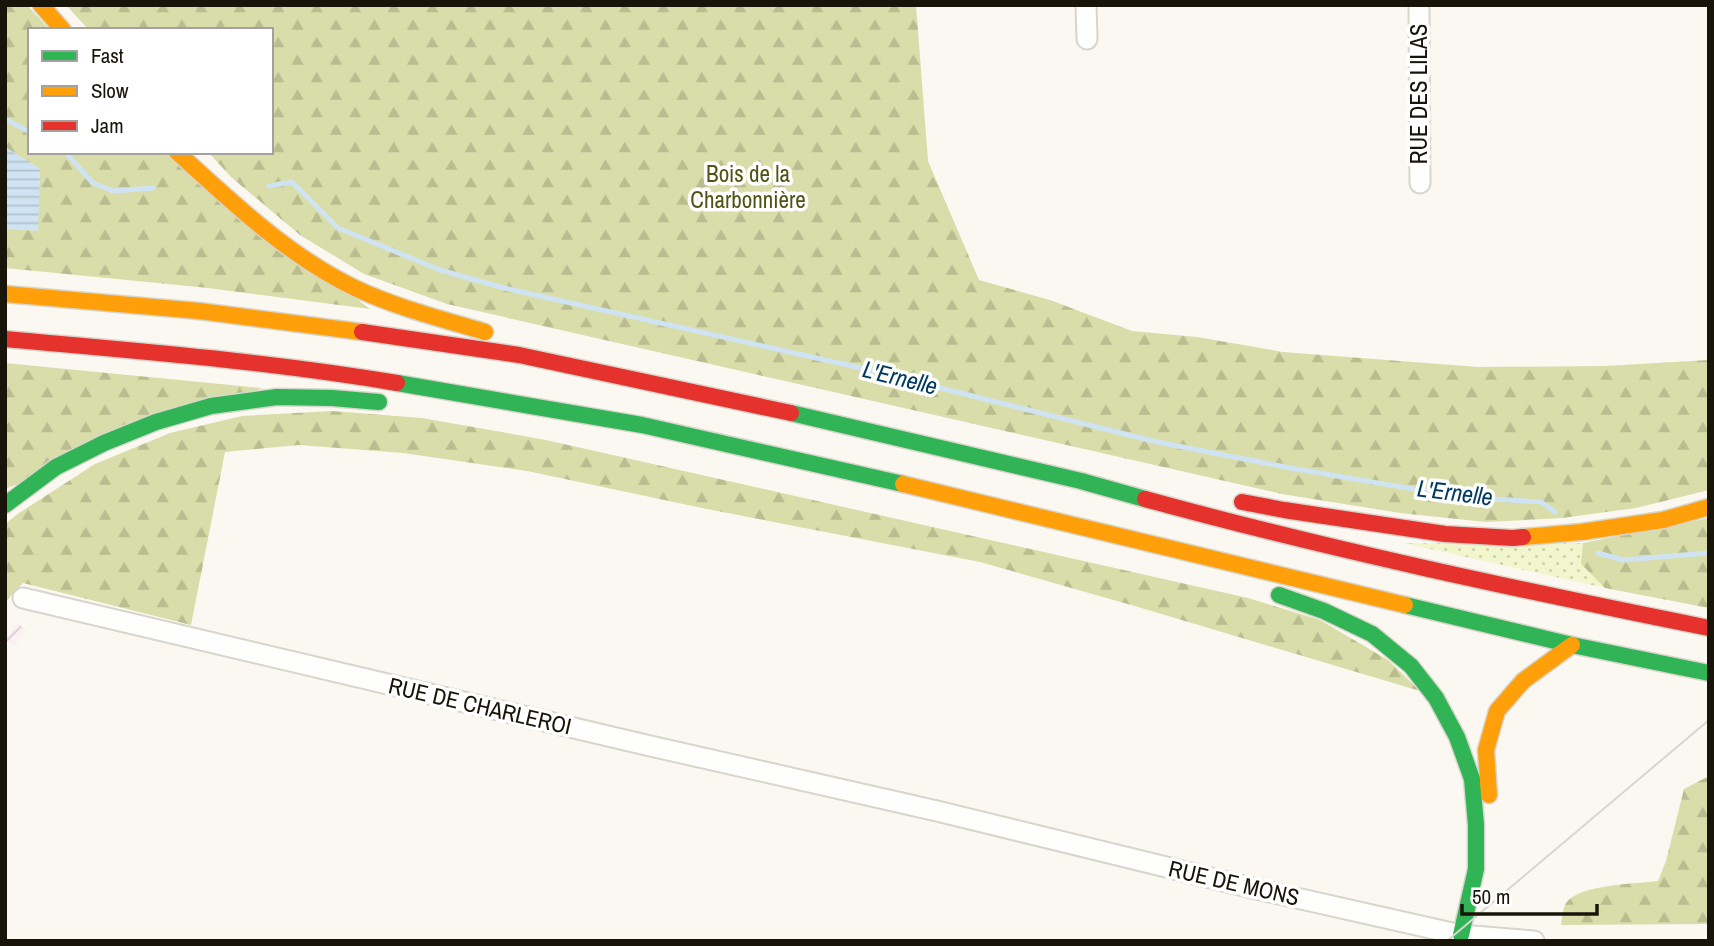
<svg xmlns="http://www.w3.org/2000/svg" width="1714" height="946" viewBox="0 0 1714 946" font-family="'Archivo Narrow',sans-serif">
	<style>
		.industrial { fill: url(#industrial-furrows) }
		.grass { fill: url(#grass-dots) }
		.forest { fill: url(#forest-firs) }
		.water { fill: url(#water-rules) }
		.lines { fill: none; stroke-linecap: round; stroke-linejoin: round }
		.stream { stroke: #d0e3f2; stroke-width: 5 }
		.street-casing { stroke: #d8d5cc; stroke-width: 23 }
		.fast-casing { stroke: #d8d5cc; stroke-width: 19 }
		.slow-casing { stroke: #d8d5cc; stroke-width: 19 }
		.jam-casing { stroke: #d8d5cc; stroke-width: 19 }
		.street { stroke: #fefefd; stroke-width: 19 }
		.fast { stroke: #30b455; stroke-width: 16 }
		.slow { stroke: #ff9f0a; stroke-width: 16 }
		.jam { stroke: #e5322d; stroke-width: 16 }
		.tram { stroke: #d7d6d3; stroke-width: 2 }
		.labels { text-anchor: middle; stroke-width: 7; stroke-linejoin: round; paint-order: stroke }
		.street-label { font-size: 23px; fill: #191409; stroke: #fff }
		.park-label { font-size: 23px; fill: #4f5412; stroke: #fff }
		.water-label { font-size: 24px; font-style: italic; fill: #003a61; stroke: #fff }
	</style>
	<defs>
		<pattern id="industrial-furrows" width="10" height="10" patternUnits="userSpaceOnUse" patternTransform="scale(1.75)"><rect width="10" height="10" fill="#fcf0f3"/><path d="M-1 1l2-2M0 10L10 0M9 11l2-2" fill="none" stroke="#d7cdcf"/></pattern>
		<pattern id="grass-dots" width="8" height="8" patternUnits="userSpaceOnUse" patternTransform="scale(1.75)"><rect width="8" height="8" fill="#f2f6cd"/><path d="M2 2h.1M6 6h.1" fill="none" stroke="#cfd2af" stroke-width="1.8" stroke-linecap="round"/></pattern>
		<pattern id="forest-firs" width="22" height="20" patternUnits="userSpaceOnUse" patternTransform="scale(1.75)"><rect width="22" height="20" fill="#d9dda9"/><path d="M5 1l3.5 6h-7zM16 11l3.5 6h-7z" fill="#babd90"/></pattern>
		<pattern id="water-rules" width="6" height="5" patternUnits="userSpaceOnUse" patternTransform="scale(1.75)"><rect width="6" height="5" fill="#d0e3f2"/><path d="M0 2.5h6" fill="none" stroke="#b2c2ce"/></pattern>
	</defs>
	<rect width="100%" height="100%" fill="#fbf8f1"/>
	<polygon class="industrial" points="17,623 27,630 14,647 5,639"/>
	<polygon class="grass" points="1403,543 1583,543 1581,564 1605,588"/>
	<g class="forest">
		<polygon points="5,5 27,5 50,30 30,30 30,152 163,152 370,309 208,288 5,268 5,228 37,231 40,169 5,147"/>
		<polygon points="66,5 916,5 928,161 979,280 1050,300 1132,331 1197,337 1283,352 1478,367 1604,366 1709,360 1709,490 1636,508 1562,518 1486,522 1400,513 1282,494 447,304 364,274 300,235 231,177 208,152 271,152 271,30 89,30"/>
		<polygon points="5,363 262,388 5,489"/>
		<polygon points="332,411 422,418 546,440 1248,598 1320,620 1388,660 1420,691 1138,607 980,562 702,508 527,471 403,453 299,445 225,452 191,625 23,583 5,602 5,524 19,513 95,464 170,433 242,416"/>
		<polygon points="1709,518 1709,608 1605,588 1581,564 1583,543"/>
		<path d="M 1709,776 L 1709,924 L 1561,925 C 1562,918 1563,908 1566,903 C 1579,884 1636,884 1658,881 L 1666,861 L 1684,789 Z"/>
	</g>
	<polygon class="water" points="5,147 40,169 38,231 5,228"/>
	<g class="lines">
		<g class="stream">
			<polyline points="5,119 30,132"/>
			<polyline points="65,152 93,183 113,191 153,188"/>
			<polyline points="269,186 292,182 338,228 440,270 504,288 852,366 1157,442 1296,469 1460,497 1541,502 1555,512"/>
			<polyline points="1598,553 1623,560 1709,553"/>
		</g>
		<defs>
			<g id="street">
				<polyline points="1086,5 1087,39"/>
				<polyline points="1419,5 1420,183"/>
				<polyline points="23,598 646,745 937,811 1252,888 1461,935 1534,941"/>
			</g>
			<g id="fast">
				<polyline points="397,383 642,425 903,484"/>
				<polyline points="791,413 1081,481 1145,499"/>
				<polyline points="5,505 56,467 104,443 156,422 211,406 277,397 332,398 379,402"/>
				<polyline points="1279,595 1324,611 1372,634 1411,666 1436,698 1457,737 1472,779 1476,825 1476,869 1461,935"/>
				<polyline points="1405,605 1572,645 1709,673"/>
			</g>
			<g id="slow">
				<polyline points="41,5 63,30"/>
				<path d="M 177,152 C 232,202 289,257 357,289 C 398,308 442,319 485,332"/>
				<polyline points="5,294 199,311 362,332"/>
				<polyline points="903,484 1405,605"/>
				<polyline points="1523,537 1581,532 1663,520 1709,507"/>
				<polyline points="1489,795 1486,750 1497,711 1523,681 1572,645"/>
			</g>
			<g id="jam">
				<polyline points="362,332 519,355 791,413"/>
				<path d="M 5,339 C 136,351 267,361 397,383"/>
				<path d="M 1145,499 C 1331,550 1520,590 1709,628"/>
				<polyline points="1242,502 1284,510 1445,534 1513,538 1523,537"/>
			</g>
		</defs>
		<use href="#street" class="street-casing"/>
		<use href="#fast" class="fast-casing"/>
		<use href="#slow" class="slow-casing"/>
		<use href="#jam" class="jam-casing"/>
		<use href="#street" class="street"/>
		<use href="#fast" class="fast"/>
		<use href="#slow" class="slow"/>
		<use href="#jam" class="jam"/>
		<polyline class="tram" points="1447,941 1709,720"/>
	</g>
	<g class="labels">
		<g class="street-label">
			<text transform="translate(1419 94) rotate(-90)" y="8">RUE DES LILAS</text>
			<text transform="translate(480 706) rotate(13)" y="8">RUE DE CHARLEROI</text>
			<text transform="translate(1234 883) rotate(13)" y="8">RUE DE MONS</text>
		</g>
		<g class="park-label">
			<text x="748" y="182">Bois de la<tspan x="748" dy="26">Charbonnière</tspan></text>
		</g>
		<g class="water-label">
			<text transform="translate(900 378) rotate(14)" y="8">L'Ernelle</text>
			<text transform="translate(1455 493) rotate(7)" y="8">L'Ernelle</text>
		</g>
	</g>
	<rect width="1714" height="946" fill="none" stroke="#191409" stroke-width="14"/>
	<rect x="28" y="28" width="245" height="126" fill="#ffffff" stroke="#a3a19d" stroke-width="2"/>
	<rect x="42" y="51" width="35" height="10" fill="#30b455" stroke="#a3a19d" stroke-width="2"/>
	<text x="91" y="63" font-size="21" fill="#191409">Fast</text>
	<rect x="42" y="86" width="35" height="10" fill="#ff9f0a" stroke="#a3a19d" stroke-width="2"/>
	<text x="91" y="98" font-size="21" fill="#191409">Slow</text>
	<rect x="42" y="121" width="35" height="10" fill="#e5322d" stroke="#a3a19d" stroke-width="2"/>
	<text x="91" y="133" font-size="21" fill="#191409">Jam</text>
	<path d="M1462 904v10h135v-10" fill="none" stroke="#191409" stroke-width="3.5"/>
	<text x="1472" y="904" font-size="21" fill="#191409" stroke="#ffffff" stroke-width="5" paint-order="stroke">50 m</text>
</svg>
